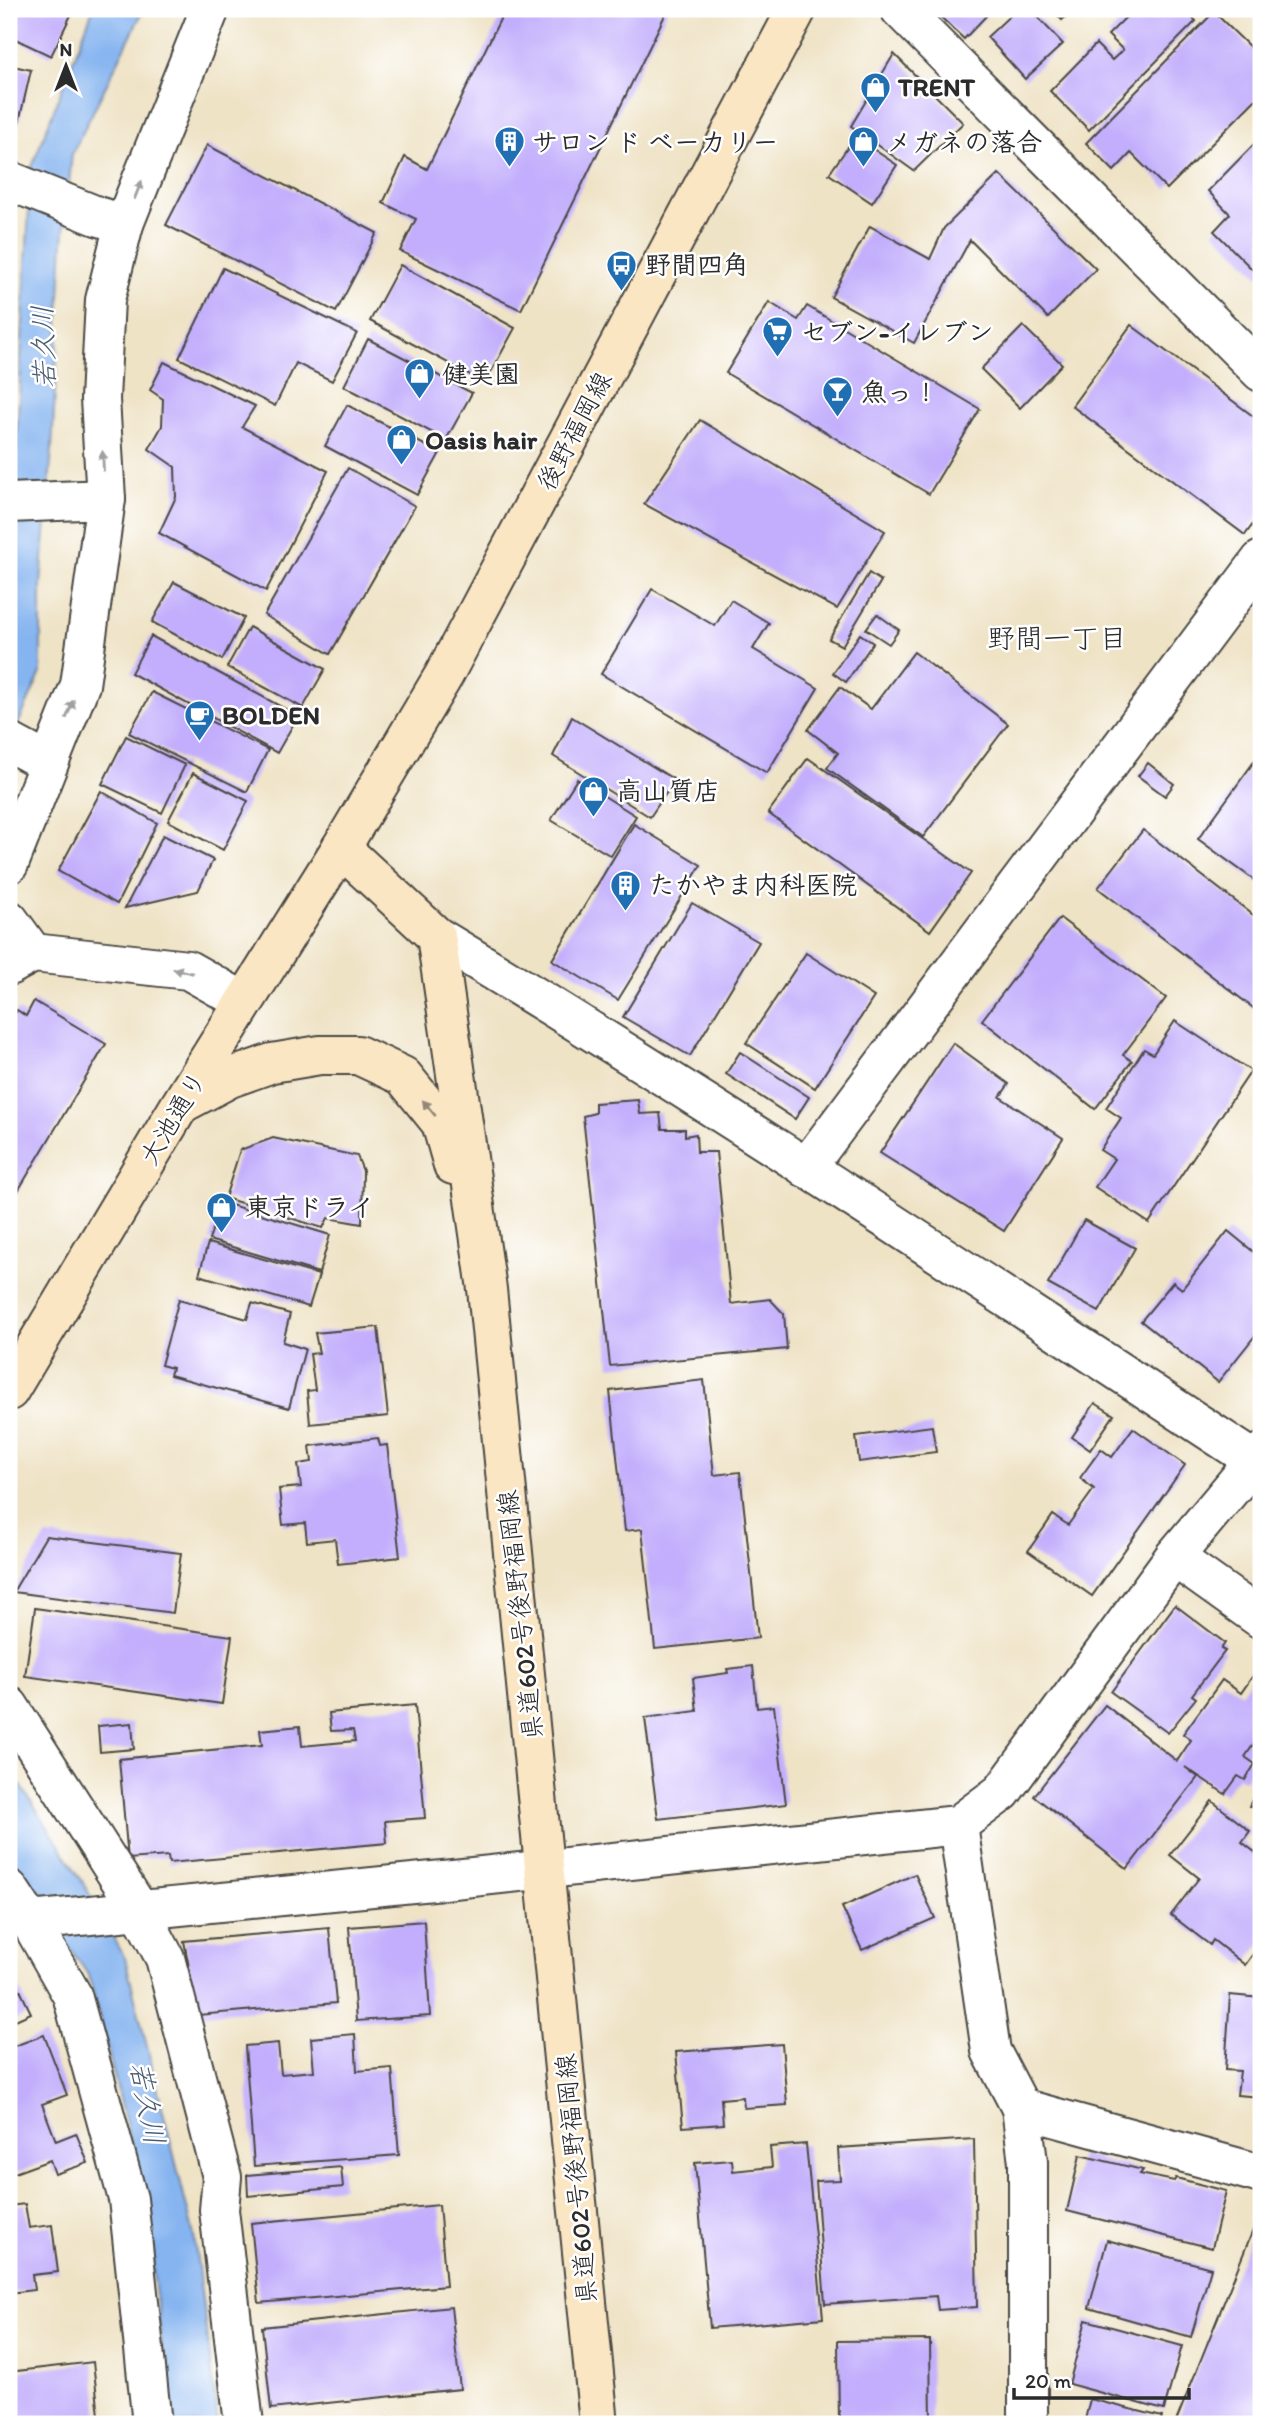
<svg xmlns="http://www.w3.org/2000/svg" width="1270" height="2433" viewBox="0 0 1270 2433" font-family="Itim,'Klee One',sans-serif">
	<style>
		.water { fill: #85b4f0; stroke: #58708e; stroke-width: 2 }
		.building { fill: #c2aefc }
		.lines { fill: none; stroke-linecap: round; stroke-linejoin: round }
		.street-casing { stroke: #484742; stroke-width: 42 }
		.secondary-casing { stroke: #484742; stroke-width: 42 }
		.street { stroke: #fff; stroke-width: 38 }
		.secondary { stroke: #fbe6c4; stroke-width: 38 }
		.oneway { fill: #a0a0a0 }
		.oneway2 { fill: #938878 }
		.labels { text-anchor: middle; stroke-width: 5; stroke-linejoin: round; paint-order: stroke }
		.poi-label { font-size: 26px; font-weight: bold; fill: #2b2b2b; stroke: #fff; text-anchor: start }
		.street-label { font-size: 26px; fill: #2b2b2b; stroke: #fff }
		.water-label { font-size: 28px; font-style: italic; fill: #4a5b70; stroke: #fff }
		.neighbourhood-label { font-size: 28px; fill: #2b2b2b; stroke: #fff }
	</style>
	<rect width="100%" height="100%" fill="#fff"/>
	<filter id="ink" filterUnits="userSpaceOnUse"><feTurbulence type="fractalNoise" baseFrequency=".0143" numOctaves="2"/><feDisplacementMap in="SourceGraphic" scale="14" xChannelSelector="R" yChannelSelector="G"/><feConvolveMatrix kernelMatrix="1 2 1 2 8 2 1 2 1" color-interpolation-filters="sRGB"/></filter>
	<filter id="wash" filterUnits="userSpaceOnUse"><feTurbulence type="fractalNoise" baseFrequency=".00686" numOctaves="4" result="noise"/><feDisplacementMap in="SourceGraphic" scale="28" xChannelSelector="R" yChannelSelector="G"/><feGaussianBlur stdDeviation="1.57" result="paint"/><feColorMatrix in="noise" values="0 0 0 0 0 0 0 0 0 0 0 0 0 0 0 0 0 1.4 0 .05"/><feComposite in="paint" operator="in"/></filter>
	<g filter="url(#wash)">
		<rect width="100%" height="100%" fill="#efe3c6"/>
		<g class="water">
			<polygon points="93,9 144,9 72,154 63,242 52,449 41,584 41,673 9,744 9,522 17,437 31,169"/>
			<polygon points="9,1767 81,1879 125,1958 194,2236 218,2424 171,2424 144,2195 89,1976 9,1861"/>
		</g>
		<g id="blocks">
			<g class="building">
				<polygon points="9,9 74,9 51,56 9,36"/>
				<polygon points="505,9 668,9 521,310 400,251 416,219 383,203 405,157 427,169"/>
				<polygon points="932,9 978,9 986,16 964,39"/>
				<polygon points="1017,9 1030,9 1063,44 1025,79 987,37"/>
				<polygon points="1051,9 1074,9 1062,20"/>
				<polygon points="1134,9 1184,9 1196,21 1089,130 1050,91 1096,44 1112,60 1123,50 1108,35"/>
				<polygon points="1214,12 1261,58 1261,94 1167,189 1131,153 1114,171 1086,143"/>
				<polygon points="894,54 963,123 914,171 851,126"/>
				<polygon points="9,65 31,70 19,122 9,120"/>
				<polygon points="855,137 897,165 872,203 829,174"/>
				<polygon points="1261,137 1261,278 1214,231 1230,214 1208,191"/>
				<polygon points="207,145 377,233 336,312 166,225"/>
				<polygon points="999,174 1096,269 1048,318 970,240 914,343 831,297 870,226 930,259 944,228"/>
				<polygon points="400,265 515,328 485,383 370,321"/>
				<polygon points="223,268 357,333 332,381 296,363 275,406 179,358"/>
				<polygon points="769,302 798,320 807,306 980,409 929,494 726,373"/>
				<polygon points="1131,325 1261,422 1261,513 1245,535 1072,406"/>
				<polygon points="1023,326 1062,364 1020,408 981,369"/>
				<polygon points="368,339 472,393 446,440 344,386"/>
				<polygon points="164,362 255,406 242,427 328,471 266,591 159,533 176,497 175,467 149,449 162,426 163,399 150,390"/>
				<polygon points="347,405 440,453 417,495 325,446"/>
				<polygon points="700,420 885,531 837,609 644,504"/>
				<polygon points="348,468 415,506 330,654 264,615"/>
				<polygon points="869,573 881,581 842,646 829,639"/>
				<polygon points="174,582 244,618 222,660 152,622"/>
				<polygon points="652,589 715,626 731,600 769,623 753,649 818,688 767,773 601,674"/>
				<polygon points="877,614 899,630 889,644 866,629"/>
				<polygon points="249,627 325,669 303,708 227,667"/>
				<polygon points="860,634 873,643 846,682 833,673"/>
				<polygon points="151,636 298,716 277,753 131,673"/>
				<polygon points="914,652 1008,724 923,837 827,768 838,753 808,730 840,687 871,709"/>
				<polygon points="152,692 268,750 247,792 129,733"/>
				<polygon points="572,717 675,780 650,817 553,756"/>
				<polygon points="126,736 185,765 162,813 102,784"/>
				<polygon points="1261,752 1261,885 1198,839"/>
				<polygon points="808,758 971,873 930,931 768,813"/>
				<polygon points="1148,763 1174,784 1165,796 1138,776"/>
				<polygon points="193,773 248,801 223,850 168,821"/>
				<polygon points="577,779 636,816 611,856 551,820"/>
				<polygon points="101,791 157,823 117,904 58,871"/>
				<polygon points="634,824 701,865 618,1000 552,960"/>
				<polygon points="1143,830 1261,921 1261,1014 1098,888"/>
				<polygon points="163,835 213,860 198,891 125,908"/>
				<polygon points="692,903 759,942 690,1056 623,1017"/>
				<polygon points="1060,918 1166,998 1123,1055 1132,1061 1095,1109 982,1020"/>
				<polygon points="806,953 874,997 815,1088 746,1043"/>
				<polygon points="34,1001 106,1044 9,1206 9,1024 17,1010 26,1016"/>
				<polygon points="1175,1021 1251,1071 1149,1223 1095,1187 1114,1159 1100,1150 1121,1118 1106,1108 1144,1049 1153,1054"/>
				<polygon points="953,1043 1009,1084 1000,1097 1063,1138 1004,1231 880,1153"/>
				<polygon points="740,1052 809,1097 795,1119 726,1074"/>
				<polygon points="638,1100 640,1114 660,1113 662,1129 685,1129 685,1136 696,1134 697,1152 716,1152 731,1304 770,1299 784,1314 787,1349 610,1366 583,1116 595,1113 595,1103"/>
				<polygon points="273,1138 357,1156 363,1171 362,1224 328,1218 323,1228 225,1198 240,1150"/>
				<polygon points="221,1202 330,1235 319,1273 209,1240"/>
				<polygon points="1084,1220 1135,1248 1099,1312 1048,1284"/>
				<polygon points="1228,1231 1261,1258 1261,1328 1218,1382 1141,1321 1173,1282 1182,1289"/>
				<polygon points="208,1243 319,1275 309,1307 199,1275"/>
				<polygon points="179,1299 247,1319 252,1303 290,1314 283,1342 305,1349 289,1408 170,1375 172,1368 161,1365"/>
				<polygon points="378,1327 388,1416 310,1424 307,1391 315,1390 310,1354 319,1353 315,1333"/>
				<polygon points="704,1380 714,1475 740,1472 758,1638 655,1649 642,1529 625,1531 610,1391"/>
				<polygon points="1095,1403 1114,1415 1090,1450 1072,1437"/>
				<polygon points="932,1426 936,1452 859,1462 856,1436"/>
				<polygon points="1133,1428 1185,1465 1092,1596 1028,1551 1053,1515 1068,1525 1094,1489 1080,1478 1101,1449 1112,1457"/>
				<polygon points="378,1438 380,1446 387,1445 400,1557 338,1564 335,1539 307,1542 305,1523 283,1525 279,1489 301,1487 298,1464 312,1462 310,1446"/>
				<polygon points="46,1536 181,1553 173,1613 13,1592"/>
				<polygon points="1175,1605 1225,1643 1221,1649 1225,1651 1192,1695 1196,1698 1168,1733 1111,1692"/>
				<polygon points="35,1608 232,1636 222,1704 25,1676"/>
				<polygon points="1261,1664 1261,1733 1245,1757 1255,1764 1245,1780 1238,1776 1225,1794 1185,1767 1198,1777 1127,1869 1034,1796 1105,1705 1177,1761 1191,1740 1183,1734 1222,1680 1241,1693"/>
				<polygon points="753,1666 757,1708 774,1706 786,1804 658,1819 645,1718 697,1711 693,1678 728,1673 727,1669"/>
				<polygon points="415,1705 425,1818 385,1821 387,1843 169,1863 168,1856 128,1859 119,1759 262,1745 260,1730 300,1726 302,1746 355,1741 353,1730 331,1731 329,1713"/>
				<polygon points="132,1723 134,1749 100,1752 98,1726"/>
				<polygon points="1261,1782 1261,1812 1249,1806"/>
				<polygon points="1212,1801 1250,1831 1242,1842 1261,1857 1261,1943 1245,1965 1213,1940 1210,1945 1171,1915 1199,1878 1170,1855"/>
				<polygon points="915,1874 935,1918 862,1950 842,1907"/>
				<polygon points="424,1921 430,2016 356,2021 349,1927"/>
				<polygon points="329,1928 336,2003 198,2015 184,1941"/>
				<polygon points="9,1967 31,2013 9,2023"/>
				<polygon points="1230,1995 1261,1998 1261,2097 1237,2095 1240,2071 1225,2070"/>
				<polygon points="355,2034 357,2071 392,2068 399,2155 254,2166 245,2046 278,2043 281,2074 314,2071 311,2038"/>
				<polygon points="44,2035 67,2095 42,2104 56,2141 76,2133 88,2163 55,2174 50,2160 9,2175 9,2048"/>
				<polygon points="782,2044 787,2105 744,2108 743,2097 721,2099 723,2124 683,2127 676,2052"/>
				<polygon points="974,2139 977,2307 938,2310 936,2296 825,2304 816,2181 840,2180 838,2148"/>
				<polygon points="806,2144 823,2318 710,2328 695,2163 732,2160 733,2171 772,2167 770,2147"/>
				<polygon points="1080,2155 1143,2170 1140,2174 1174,2181 1176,2178 1226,2191 1212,2248 1067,2211"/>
				<polygon points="341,2167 343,2187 248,2196 247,2175"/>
				<polygon points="25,2204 29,2228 52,2225 58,2272 32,2275 34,2290 9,2293 9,2206"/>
				<polygon points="439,2205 446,2286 259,2303 251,2223"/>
				<polygon points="1261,2210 1261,2424 1175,2424"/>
				<polygon points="1107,2240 1211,2268 1191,2337 1089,2308"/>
				<polygon points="451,2307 460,2389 271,2409 262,2327"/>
				<polygon points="1086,2320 1182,2346 1164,2410 1069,2384"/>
				<polygon points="930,2340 931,2424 839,2424 838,2341"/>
				<polygon points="93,2362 100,2424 9,2424 9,2372"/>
				<polygon points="1090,2399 1162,2417 1160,2424 1084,2424"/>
				<polygon points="402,2417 403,2424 365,2424 365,2421"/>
			</g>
		</g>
	</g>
	<g filter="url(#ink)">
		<use href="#blocks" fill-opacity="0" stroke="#484742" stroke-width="2"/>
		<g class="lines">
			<defs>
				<g id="street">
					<polyline points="900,9 1261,372"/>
					<polyline points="10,181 97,216 124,224"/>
					<polyline points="9,503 106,499"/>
					<polyline points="9,742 48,763"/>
					<polyline points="9,864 80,685 106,499 100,399 105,300 124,224 210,9"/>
					<polyline points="9,920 33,953"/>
					<path d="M 436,936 C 714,1103 983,1283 1254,1460"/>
					<polyline points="9,966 33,953 188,970 243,1001"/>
					<polyline points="806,1168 1261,560"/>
					<polyline points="1174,1557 1261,1619"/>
					<polyline points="9,1706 139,1909 165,1958 222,2177 219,2210 244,2424"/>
					<polyline points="958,1825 991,2051 1021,2108"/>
					<polyline points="9,1889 30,1921 72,1995 128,2199 152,2424"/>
					<polyline points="30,1921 463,1878 958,1825 1002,1792 1174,1557 1261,1453"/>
					<polyline points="1028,2424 1028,2162 1021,2108 1261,2174"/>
				</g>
				<g id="secondary">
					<polyline points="341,848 436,936 487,1289 599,2424"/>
					<polyline points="183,1103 230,1078 272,1063 320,1055 358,1055 403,1076 441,1123 453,1165"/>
					<polyline points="9,1391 180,1105 341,848 444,675 797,9"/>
				</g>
			</defs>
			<use href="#street" class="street-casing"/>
			<use href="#secondary" class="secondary-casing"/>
			<use href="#street" class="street"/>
			<use href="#secondary" class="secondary"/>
		</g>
		<defs><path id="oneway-solid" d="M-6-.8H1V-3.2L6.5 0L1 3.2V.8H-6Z" transform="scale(1.75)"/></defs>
		<g class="oneway">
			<use href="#oneway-solid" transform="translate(138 190) rotate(-68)"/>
			<use href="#oneway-solid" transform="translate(103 461) rotate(-93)"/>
			<use href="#oneway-solid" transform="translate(70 709) rotate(-68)"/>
			<use href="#oneway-solid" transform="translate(183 971) rotate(-167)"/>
		</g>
		<use class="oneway2" href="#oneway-solid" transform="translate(429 1108) rotate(-129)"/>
	</g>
	<defs>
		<symbol id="shop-pin" viewBox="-11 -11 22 30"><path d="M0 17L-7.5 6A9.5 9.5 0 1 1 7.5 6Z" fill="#1f6fb2" stroke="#fff"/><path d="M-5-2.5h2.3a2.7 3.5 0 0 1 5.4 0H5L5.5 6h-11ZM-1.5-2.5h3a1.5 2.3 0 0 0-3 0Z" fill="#fff"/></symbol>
		<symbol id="building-pin" viewBox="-11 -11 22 30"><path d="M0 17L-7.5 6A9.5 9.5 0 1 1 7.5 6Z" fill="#1f6fb2" stroke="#fff"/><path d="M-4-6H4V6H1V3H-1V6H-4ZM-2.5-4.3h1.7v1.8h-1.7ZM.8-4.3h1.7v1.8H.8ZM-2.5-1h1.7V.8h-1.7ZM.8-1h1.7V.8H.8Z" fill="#fff"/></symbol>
		<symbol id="bus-pin" viewBox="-11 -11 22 30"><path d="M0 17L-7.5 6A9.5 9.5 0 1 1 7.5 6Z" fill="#1f6fb2" stroke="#fff"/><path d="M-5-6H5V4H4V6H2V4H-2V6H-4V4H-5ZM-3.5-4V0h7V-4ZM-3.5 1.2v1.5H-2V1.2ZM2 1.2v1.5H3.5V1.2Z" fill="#fff"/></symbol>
		<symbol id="supermarket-pin" viewBox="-11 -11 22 30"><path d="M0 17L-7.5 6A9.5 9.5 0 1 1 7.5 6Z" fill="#1f6fb2" stroke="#fff"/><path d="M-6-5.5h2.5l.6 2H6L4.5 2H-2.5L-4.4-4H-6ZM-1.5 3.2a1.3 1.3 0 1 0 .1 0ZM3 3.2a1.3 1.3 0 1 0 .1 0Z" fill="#fff"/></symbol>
		<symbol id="bar-pin" viewBox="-11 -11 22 30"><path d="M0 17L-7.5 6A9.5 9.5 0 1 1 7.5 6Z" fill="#1f6fb2" stroke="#fff"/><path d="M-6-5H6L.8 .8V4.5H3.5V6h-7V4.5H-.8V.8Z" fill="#fff"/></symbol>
		<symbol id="cafe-pin" viewBox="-11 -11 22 30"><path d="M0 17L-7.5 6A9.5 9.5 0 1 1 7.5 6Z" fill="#1f6fb2" stroke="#fff"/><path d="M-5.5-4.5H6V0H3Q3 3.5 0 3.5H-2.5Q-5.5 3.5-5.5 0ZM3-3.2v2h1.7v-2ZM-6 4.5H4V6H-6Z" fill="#fff"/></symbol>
	</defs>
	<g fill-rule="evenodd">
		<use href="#shop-pin" x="858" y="70" width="35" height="47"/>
		<use href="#building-pin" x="492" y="124" width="35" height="47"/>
		<use href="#shop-pin" x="846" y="124" width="35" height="47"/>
		<use href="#bus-pin" x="604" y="248" width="35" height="47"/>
		<use href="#supermarket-pin" x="760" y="314" width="35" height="47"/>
		<use href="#shop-pin" x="402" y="356" width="35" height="47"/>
		<use href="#bar-pin" x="820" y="374" width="35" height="47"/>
		<use href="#shop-pin" x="384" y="422" width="35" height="47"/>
		<use href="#cafe-pin" x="182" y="698" width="35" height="47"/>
		<use href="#shop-pin" x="576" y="774" width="35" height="47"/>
		<use href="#building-pin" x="608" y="868" width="35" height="47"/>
		<use href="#shop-pin" x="204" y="1190" width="35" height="47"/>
	</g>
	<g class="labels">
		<g class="poi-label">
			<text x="898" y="96">TRENT</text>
			<text x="532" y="151">サロン ド ベーカリー</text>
			<text x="886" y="151">メガネの落合</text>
			<text x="645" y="274">野間四角</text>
			<text x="801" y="341">セブン-イレブン</text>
			<text x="442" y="383">健美園</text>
			<text x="861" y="401">魚っ！</text>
			<text x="425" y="449">Oasis hair</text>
			<text x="222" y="724">BOLDEN</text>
			<text x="616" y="800">高山質店</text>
			<text x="649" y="894">たかやま内科医院</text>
			<text x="245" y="1216">東京ドライ</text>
		</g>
		<g class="street-label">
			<text transform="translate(574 431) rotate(-62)" y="9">後野福岡線</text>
			<text transform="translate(173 1118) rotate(-59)" y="9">大池通り</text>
			<text transform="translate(520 1615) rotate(-96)" y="9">県道602号後野福岡線</text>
			<text transform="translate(576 2179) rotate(-95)" y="9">県道602号後野福岡線</text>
		</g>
		<g class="water-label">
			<text transform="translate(43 347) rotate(-92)" y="10">若久川</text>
			<text transform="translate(148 2103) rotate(79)" y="10">若久川</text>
		</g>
		<g class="neighbourhood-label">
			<text x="1057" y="648">野間一丁目</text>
		</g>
	</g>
	<rect width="1270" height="2433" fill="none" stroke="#fff" stroke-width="35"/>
	<g transform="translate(66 66)" stroke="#ffffff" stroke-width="5" paint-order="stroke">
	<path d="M0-5L12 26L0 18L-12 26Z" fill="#2b2b2b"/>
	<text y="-10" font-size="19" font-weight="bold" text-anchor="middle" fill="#2b2b2b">N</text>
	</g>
	<path d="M1014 2388v10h175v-10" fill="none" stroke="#2b2b2b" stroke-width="3.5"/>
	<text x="1025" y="2388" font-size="21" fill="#2b2b2b" stroke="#ffffff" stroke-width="5" paint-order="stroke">20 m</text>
</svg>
